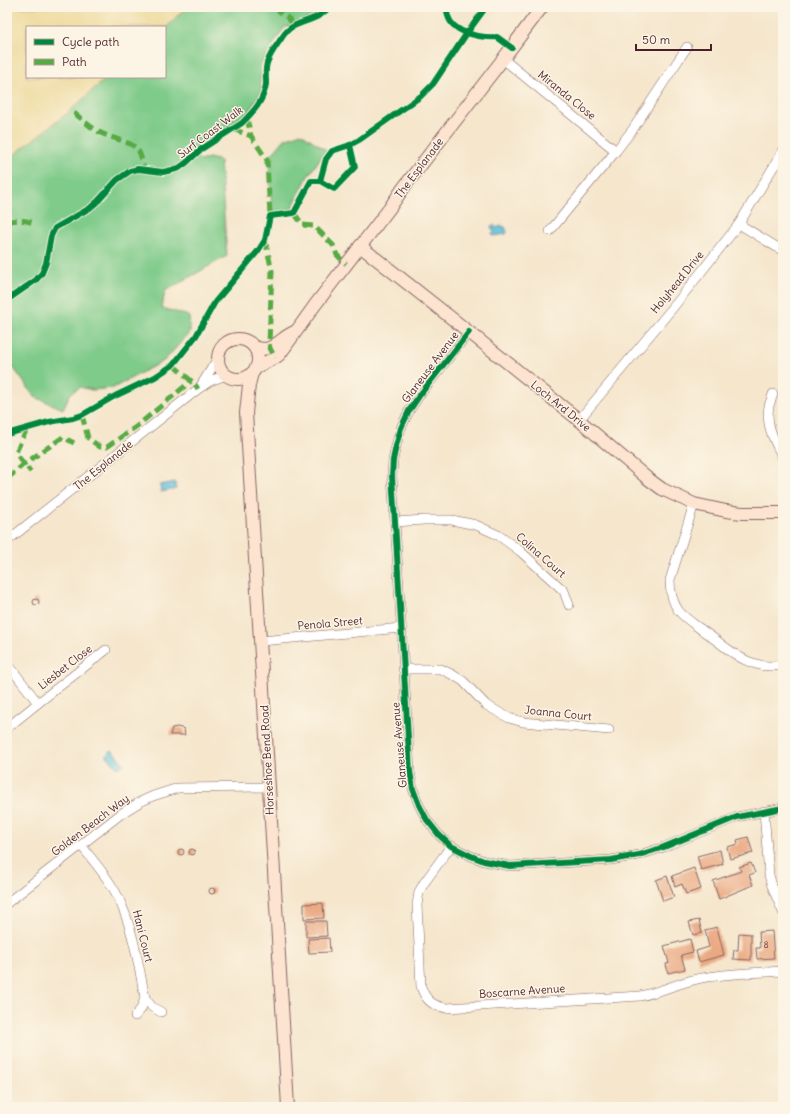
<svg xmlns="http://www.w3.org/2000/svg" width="790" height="1114" viewBox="0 0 790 1114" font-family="Delius,sans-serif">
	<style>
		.green { fill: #7fcb8a; stroke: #64755a }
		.sand { fill: #eeda9e; stroke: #9c7c64 }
		.water { fill: #5dc0db; stroke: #547083 }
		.building { fill: #eaa982 }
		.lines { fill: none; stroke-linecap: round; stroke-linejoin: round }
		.street-casing { stroke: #866563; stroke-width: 10 }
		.secondary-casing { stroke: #866563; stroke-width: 14 }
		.street { stroke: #fff; stroke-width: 9 }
		.secondary { stroke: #fde4d1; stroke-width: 12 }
		.quiet { stroke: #57aa44; stroke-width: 5; stroke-dasharray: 10 5; stroke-linecap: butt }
		.cycleway-casing { stroke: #fcf5e5; stroke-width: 8 }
		.cycleway { stroke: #00873e; stroke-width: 6 }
		.labels { text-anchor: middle; stroke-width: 3; stroke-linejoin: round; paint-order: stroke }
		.number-label { font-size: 9px; fill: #724241 }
		.street-label { font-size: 11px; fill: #4a1f2b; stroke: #fcf5e5 }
	</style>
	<rect width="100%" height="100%" fill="#fcf5e5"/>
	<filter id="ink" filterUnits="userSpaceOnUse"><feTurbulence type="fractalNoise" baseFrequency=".025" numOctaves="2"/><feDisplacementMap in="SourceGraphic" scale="8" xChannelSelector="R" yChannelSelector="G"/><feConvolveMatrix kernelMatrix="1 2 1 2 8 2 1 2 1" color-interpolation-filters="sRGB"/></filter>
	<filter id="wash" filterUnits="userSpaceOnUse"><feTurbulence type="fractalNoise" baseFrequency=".012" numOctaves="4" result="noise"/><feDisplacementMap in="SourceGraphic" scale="16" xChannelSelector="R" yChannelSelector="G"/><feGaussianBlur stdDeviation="0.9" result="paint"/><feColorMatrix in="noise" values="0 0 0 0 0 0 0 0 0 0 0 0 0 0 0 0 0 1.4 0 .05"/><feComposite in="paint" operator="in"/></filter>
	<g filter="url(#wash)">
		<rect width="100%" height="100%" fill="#f5e6cc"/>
		<g class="green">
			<polygon points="186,7 325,7 316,15 284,28 260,65 261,92 248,113 193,151 200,161 209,158 220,161 227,256 165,291 162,308 189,316 190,332 165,360 113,388 92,390 80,387 70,394 63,409 35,397 7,359 7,160 70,111 99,84 110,77 165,77 165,29"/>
			<polygon points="301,133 326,150 308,176 291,210 272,213 269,158 285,139"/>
		</g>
		<polygon class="sand" points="7,7 186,7 165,29 165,27 27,27 27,77 110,77 99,84 70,111 7,160"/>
		<g class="water">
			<polygon points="494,225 497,228 501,226 505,227 507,232 506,234 493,236 492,233 495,231 492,229 491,226"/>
			<polygon points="175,482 176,489 161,492 160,485"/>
			<polygon points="112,750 124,764 118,768 106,755"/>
		</g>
		<g id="blocks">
			<g class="building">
				<circle cx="36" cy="602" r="3"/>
				<polygon points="177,727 181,728 184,729 185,735 170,735 172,728"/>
				<polygon points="748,837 753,853 730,859 727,847 738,844 737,840"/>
				<circle cx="181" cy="852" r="3"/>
				<circle cx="192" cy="852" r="3"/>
				<polygon points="720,850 723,864 701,870 697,856"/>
				<polygon points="751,863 755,873 749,875 753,885 719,899 713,881 741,871 739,867"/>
				<polygon points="694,868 701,889 686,894 682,884 675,887 672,876"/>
				<polygon points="667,876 674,897 663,901 656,880"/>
				<circle cx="212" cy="891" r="3"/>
				<polygon points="323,903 324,918 304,919 304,904"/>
				<polygon points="699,920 702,933 693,935 689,922"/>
				<polygon points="306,921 326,921 327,936 306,937"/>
				<polygon points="717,927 724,955 699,962 696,951 709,947 705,930"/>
				<polygon points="772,931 774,958 757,959 756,948 760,948 759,932"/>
				<polygon points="739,933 751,934 751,960 733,959 734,950 738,950"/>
				<polygon points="329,938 330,952 309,953 308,939"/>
				<polygon points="690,939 693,952 681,955 685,969 668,973 666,964 669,963 664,946"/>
			</g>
		</g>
	</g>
	<g filter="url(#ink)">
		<use href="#blocks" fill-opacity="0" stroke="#866563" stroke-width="1"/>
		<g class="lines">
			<defs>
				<g id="street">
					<polyline points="503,59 616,151 633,129 687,47"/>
					<polyline points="739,224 783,251"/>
					<polyline points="550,231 616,151"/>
					<polyline points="469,332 419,396 409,411 401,428 396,446 393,460 392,476 395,522 410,771 413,789 419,805 427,820 439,835 451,846 471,856 484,861 510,866 611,860 639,855 664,847 737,817 783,808"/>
					<polyline points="200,387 218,358"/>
					<path d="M 773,394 C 772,398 770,402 769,406 C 765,425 775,442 783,458"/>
					<polyline points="579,420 675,305 739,224 783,151"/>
					<path d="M 694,504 L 670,580 C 670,590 672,601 678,610 C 685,619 697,626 706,633 C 721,643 736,658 753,663 C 763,667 773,666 783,665"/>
					<polyline points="395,522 424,520 452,520 476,525 498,535 520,551 564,591 569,605"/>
					<polyline points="7,541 198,389 210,381 226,375"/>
					<polyline points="261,641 401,628"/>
					<polyline points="7,663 38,703 106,650"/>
					<polyline points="403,669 441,669 453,675 463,681 486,705 509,718 523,722 609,730"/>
					<polyline points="7,728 38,703"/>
					<polyline points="764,811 769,875 772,886 783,912"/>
					<path d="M 81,845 C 93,861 108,877 117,895 C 133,927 138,963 145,998 L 141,1009 L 135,1016"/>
					<path d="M 451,846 L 424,883 L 419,892 L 417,905 L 421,987 C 426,1001 433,1006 447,1008 L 640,996 C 660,992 678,983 697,979 C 725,973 754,973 783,971"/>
					<polyline points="7,903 122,813 140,802 153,796 178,788 269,787"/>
					<polyline points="145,998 152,1007 161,1012"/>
				</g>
				<g id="secondary">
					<polyline points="360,246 469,332 579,420 647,478 662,489 694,504 726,511 742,513 783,513"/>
					<circle cx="238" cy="359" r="20"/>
					<path d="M 255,347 C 268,352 273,346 283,339 C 286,336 290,334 294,332"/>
					<polyline points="258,366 275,358 280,354 315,305 389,209 404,187 503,59 542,7"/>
					<path d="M 252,373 L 249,385 L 246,413 C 261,644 274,876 288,1107"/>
				</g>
			</defs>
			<use href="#street" class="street-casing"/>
			<use href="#secondary" class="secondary-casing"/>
			<use href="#street" class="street"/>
			<use href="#secondary" class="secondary"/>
			<g class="quiet">
				<polyline points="274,7 289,19 294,26"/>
				<path d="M 74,113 C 82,119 90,127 99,132 C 108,137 131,142 136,148 C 142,154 142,162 144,169"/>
				<polyline points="247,118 251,136 267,160 270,216"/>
				<polyline points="233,129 251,136"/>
				<polyline points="294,213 303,225 314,226 333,245 337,255 346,264"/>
				<path d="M 7,222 C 17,219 25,220 34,223"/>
				<polyline points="265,240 272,271 269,343 270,348 275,358"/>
				<polyline points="173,365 195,384 198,389"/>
				<polyline points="82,415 88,438 100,447 107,447 137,426 191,381"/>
				<polyline points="27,429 16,452 17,455 31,472"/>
				<polyline points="7,479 24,464 63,437 74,443"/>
			</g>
			<defs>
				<g id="cycleway">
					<path d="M 447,7 C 447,10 447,14 448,16 C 453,34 482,38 497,37 L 512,48"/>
					<polyline points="320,181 334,189 355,167 350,145"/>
					<path d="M 7,300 L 36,280 L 42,273 L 46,263 L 51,236 L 55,228 L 90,208 L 98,201 L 117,180 L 130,171 L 138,169 L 163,172 L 172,170 L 179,168 L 186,163 L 200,150 L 242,123 C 253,112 264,101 266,84 C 266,77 265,69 267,63 C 270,54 276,46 281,39 C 284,34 289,28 294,26 C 306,20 320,19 329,7"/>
					<polyline points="469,332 419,396 409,411 401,428 396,446 393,460 392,476 395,522 410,771 413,789 419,805 427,820 439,835 451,846 471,856 484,861 510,866 611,860 639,855 664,847 737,817 783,808"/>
					<polyline points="7,434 49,422 73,418 82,415 115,396 155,377 173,365 196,336 215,302 258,251 265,240 270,216 294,213 311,181 320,181 326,159 332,151 350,145 359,140 421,96 433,84 467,33 486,7"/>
				</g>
			</defs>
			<use href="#cycleway" class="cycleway-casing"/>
			<use href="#cycleway" class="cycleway"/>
		</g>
	</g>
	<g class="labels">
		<g class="number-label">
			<text x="766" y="948">8</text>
		</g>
		<g class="street-label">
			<text transform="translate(567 95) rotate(39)" y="4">Miranda Close</text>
			<text transform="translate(210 132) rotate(-37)" y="4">Surf Coast Walk</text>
			<text transform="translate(419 168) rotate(-53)" y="4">The Esplanade</text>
			<text transform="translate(677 282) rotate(-51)" y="4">Holyhead Drive</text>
			<text transform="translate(430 367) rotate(-53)" y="4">Glaneuse Avenue</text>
			<text transform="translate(561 406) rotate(39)" y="4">Loch Ard Drive</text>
			<text transform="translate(103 465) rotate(-39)" y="4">The Esplanade</text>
			<text transform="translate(541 555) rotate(41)" y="4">Colina Court</text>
			<text transform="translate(330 623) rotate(-5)" y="4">Penola Street</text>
			<text transform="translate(65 667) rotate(-38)" y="4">Liesbet Close</text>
			<text transform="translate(558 713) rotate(6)" y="4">Joanna Court</text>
			<text transform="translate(399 745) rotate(-95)" y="4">Glaneuse Avenue</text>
			<text transform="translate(267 760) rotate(-93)" y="4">Horseshoe Bend Road</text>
			<text transform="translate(90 825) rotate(-37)" y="4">Golden Beach Way</text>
			<text transform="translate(143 936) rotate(76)" y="4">Hani Court</text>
			<text transform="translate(522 991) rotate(-4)" y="4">Boscarne Avenue</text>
		</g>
	</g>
	<rect width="790" height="1114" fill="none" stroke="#fcf5e5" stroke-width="24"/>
	<rect x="26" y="26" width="140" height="52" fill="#fcf5e5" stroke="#b59f9b"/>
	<rect x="34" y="39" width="20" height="6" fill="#00873e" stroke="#b59f9b"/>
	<text x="62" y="46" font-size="12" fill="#4a1f2b">Cycle path</text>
	<rect x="34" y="59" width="20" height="6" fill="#57aa44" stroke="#b59f9b"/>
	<text x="62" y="66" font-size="12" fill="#4a1f2b">Path</text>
	<path d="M636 44v6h75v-6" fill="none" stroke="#4a1f2b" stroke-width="2"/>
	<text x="642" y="44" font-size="12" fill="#4a1f2b" stroke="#fcf5e5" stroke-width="3" paint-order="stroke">50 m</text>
</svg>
